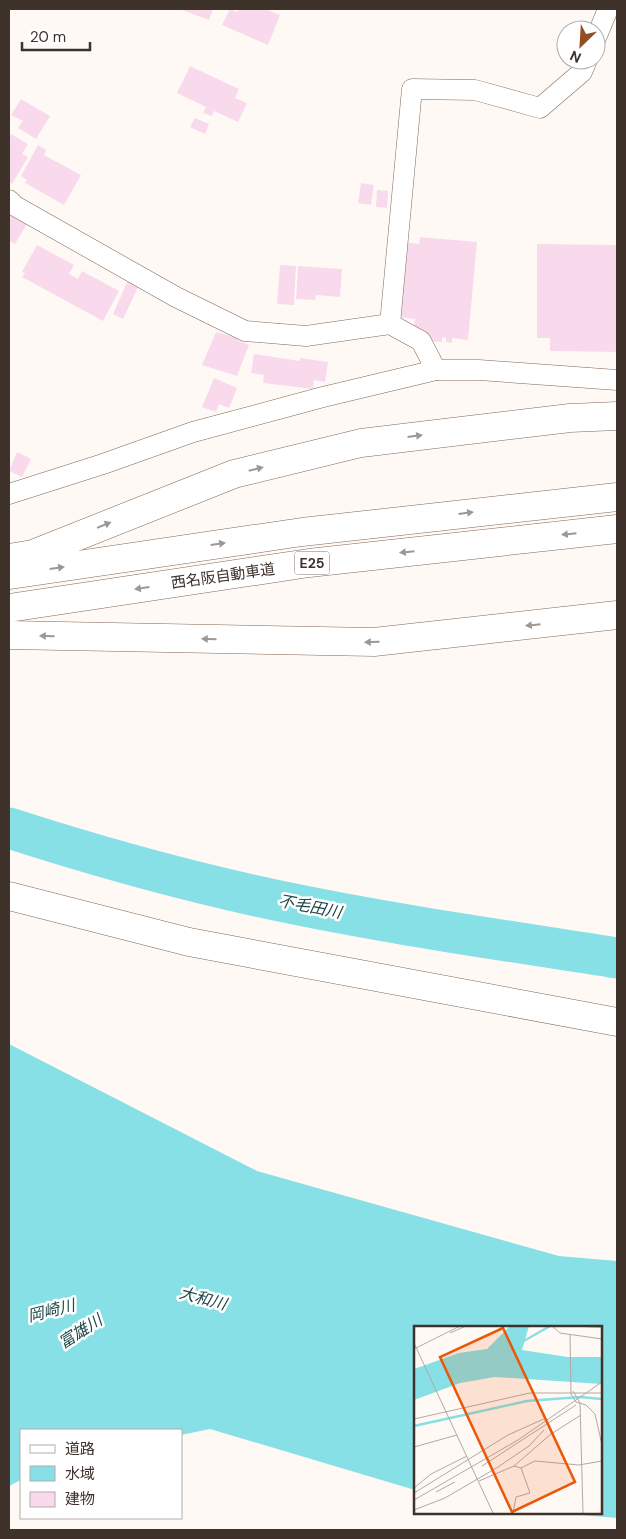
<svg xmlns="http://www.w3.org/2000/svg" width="626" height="1539" viewBox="0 0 626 1539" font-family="'DM Sans','Noto Sans JP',sans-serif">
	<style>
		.water { fill: #86e0e6 }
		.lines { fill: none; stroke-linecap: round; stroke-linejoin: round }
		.river { stroke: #86e0e6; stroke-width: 41 }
		.building { fill: #f9daed }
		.street-casing { stroke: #826757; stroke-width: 21 }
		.secondary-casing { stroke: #826757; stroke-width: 29 }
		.highway-casing { stroke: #826757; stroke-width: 29 }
		.street { stroke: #fff; stroke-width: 20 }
		.secondary { stroke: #fff; stroke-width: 28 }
		.highway { stroke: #fff; stroke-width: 28 }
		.oneway { fill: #9e9895 }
		.labels { text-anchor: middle; stroke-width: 5; stroke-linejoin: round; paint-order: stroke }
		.shield { fill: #fff; stroke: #78706b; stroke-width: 1 }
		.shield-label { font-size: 14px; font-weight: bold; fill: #3e322b }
		.street-label { font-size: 15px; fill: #3e322b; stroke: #fff }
		.water-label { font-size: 16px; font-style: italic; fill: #1d4749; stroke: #fff }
		.inset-river { fill: none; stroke: #86e0e6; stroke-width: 2.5 }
		.inset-road { fill: none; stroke: #b2a9a4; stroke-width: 1 }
		.view { fill: #e8590c; fill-opacity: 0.15; stroke: #e8590c; stroke-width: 2.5 }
		.inset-edge { fill: none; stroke: #3e322b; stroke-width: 2.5 }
	</style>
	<rect width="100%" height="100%" fill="#fff9f5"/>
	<polygon class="water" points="9,1044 257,1171 559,1256 617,1261 617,1518 559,1513 600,1513 600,1328 415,1328 415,1490 210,1429 181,1435 181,1430 21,1430 21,1480 9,1486"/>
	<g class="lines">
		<path class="river" d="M 9,828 C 96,856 185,881 275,900 C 388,924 503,940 617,958"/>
	</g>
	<g class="building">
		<polygon points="179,9 213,9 209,20"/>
		<polygon points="230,9 238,12 239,9 265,9 280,15 268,45 222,25"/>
		<polygon points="190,66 239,89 235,98 247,103 238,122 214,111 212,116 203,113 206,107 177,93"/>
		<polygon points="21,99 50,116 36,139 18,128 23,121 11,115"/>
		<polygon points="195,118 209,124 205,134 190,127"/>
		<polygon points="11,134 28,144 22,154 28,157 12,184 9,182 9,138"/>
		<polygon points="38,145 46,150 44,155 81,175 64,205 25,183 27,180 21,176"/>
		<polygon points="361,183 374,185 371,205 358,203"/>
		<polygon points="377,190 388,191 387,208 376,207"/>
		<polygon points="9,211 28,222 15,244 9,241"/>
		<polygon points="420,237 477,242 468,340 452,338 452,343 446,342 446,338 442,337 442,342 425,341 426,331 413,330 415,319 397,317 404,242 419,244"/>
		<polygon points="537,244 617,245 617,352 550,351 550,338 537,338"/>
		<polygon points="37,245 74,265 69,274 78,279 82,271 119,291 103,321 22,277 25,273 22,272"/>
		<polygon points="280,265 296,266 294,305 277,304"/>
		<polygon points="298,266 342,269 340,297 316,295 315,300 296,299"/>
		<polygon points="129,278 140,283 123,319 113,314"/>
		<polygon points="216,332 238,338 237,340 249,345 237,376 202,365"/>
		<polygon points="254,354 300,361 300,358 328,362 325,382 314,380 313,389 263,383 264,375 251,373"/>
		<polygon points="214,378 237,388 229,408 219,404 216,412 202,407"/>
		<polygon points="17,452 31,459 22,477 9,471"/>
	</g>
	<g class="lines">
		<defs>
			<g id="street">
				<polyline points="596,38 608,9"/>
				<polyline points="9,200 15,206 176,297 245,331 306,336 390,324 421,341 436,370 479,370 617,380"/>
				<polyline points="390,324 412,89 475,90 540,108 582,72 587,60"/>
				<polyline points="9,494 103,464 193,432 323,397 436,370"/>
			</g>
			<polyline id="secondary" points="9,896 189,942 617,1022"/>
			<g id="highway">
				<polyline points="9,558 33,554 234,474 361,443 570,418 617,416"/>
				<polyline points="10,575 302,532 617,497"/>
				<polyline points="9,608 309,563 617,529"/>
				<polyline points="9,635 374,642 617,615"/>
			</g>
		</defs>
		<use href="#street" class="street-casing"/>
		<use href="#secondary" class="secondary-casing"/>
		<use href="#highway" class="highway-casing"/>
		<use href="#street" class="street"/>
		<use href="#secondary" class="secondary"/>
		<use href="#highway" class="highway"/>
	</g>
	<defs><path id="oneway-solid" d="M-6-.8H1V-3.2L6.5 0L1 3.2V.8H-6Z" transform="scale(1.25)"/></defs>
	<g class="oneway">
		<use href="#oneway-solid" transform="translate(415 436) rotate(-7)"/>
		<use href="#oneway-solid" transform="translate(256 469) rotate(-14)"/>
		<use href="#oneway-solid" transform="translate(466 513) rotate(-7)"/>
		<use href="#oneway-solid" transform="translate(104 525) rotate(-22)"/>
		<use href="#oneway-solid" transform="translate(569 534) rotate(174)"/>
		<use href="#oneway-solid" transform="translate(218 544) rotate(-8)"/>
		<use href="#oneway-solid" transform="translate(407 552) rotate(174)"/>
		<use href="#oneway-solid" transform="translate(57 568) rotate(-8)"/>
		<use href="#oneway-solid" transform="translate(142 588) rotate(172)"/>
		<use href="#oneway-solid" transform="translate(533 625) rotate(174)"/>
		<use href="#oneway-solid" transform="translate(47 636) rotate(-179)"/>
		<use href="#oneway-solid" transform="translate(209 639) rotate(-179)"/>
		<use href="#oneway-solid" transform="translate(372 642) rotate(179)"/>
	</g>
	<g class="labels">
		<rect class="shield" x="294.5" y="551.5" width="35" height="23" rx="4"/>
		<g class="shield-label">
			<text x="312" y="568">E25</text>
		</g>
		<g class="street-label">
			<text transform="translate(223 576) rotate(-8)" y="5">西名阪自動車道</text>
		</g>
		<g class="water-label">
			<text transform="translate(310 906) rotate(11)" y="6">不毛田川</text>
			<text transform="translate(203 1298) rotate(15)" y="6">大和川</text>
			<text transform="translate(51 1310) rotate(-14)" y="6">岡崎川</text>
			<text transform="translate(80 1331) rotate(-33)" y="6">富雄川</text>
		</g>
	</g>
	<g transform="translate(414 1326)">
		<rect width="188" height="188" fill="#fff9f5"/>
		<path d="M 96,0 L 115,0 L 108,24 L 154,31 L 187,31 L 187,58 L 81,51 L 46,57 L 0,74 L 0,43 L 45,27 L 73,23 Z" fill="#86e0e6"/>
		<path class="inset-river" d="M 172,0 L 188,1M 108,16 L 136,0M 0,100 L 113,75 L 166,71 L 188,73"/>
		<path class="inset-road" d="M 138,0 L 146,7 L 188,13M 36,7 L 52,0M 156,8 L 157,68 L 162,76 L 172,79 L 181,88 L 188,119M 0,17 L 79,187M 0,23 L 46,0M 159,65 L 166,77 L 169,187M 0,93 L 116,67 L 188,67M 0,121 L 43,109M 68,140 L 162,79M 100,140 L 137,108 L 167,89M 107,142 L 121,135 L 165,139 L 188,135M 65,155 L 100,140 L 107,142M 0,162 L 17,148 L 53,130M 22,166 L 41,156M 0,167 L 94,109 L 132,92M 0,174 L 104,114 L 188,56M 0,184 L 31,172 L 84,141 L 115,120 L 130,104M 99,187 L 102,171 L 116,167 L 107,142"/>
		<path class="view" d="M 89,2 L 161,156 L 98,186 L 26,31 Z"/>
		<rect width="188" height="188" class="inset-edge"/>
	</g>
	<rect width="626" height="1539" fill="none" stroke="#3e322b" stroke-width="20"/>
	<rect x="20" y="1429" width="162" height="90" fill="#ffffff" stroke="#b2adaa"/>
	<rect x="30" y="1445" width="25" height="8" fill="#ffffff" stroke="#b2adaa"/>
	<text x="65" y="1454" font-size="15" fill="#3e322b">道路</text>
	<rect x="30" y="1466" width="25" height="15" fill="#86e0e6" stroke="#b2adaa"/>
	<text x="65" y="1479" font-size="15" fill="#3e322b">水域</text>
	<rect x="30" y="1492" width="25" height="15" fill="#f9daed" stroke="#b2adaa"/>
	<text x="65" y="1504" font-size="15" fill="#3e322b">建物</text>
	<g transform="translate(581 45) rotate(205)"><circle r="24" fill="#ffffff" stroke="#b2adaa"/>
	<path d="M0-4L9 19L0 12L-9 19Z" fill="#934f22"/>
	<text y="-8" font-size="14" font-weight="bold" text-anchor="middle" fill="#3e322b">N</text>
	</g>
	<path d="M22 42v8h68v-8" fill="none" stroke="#3e322b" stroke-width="2.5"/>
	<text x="30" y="42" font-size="15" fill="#3e322b" stroke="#ffffff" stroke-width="4" paint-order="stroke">20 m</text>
</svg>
